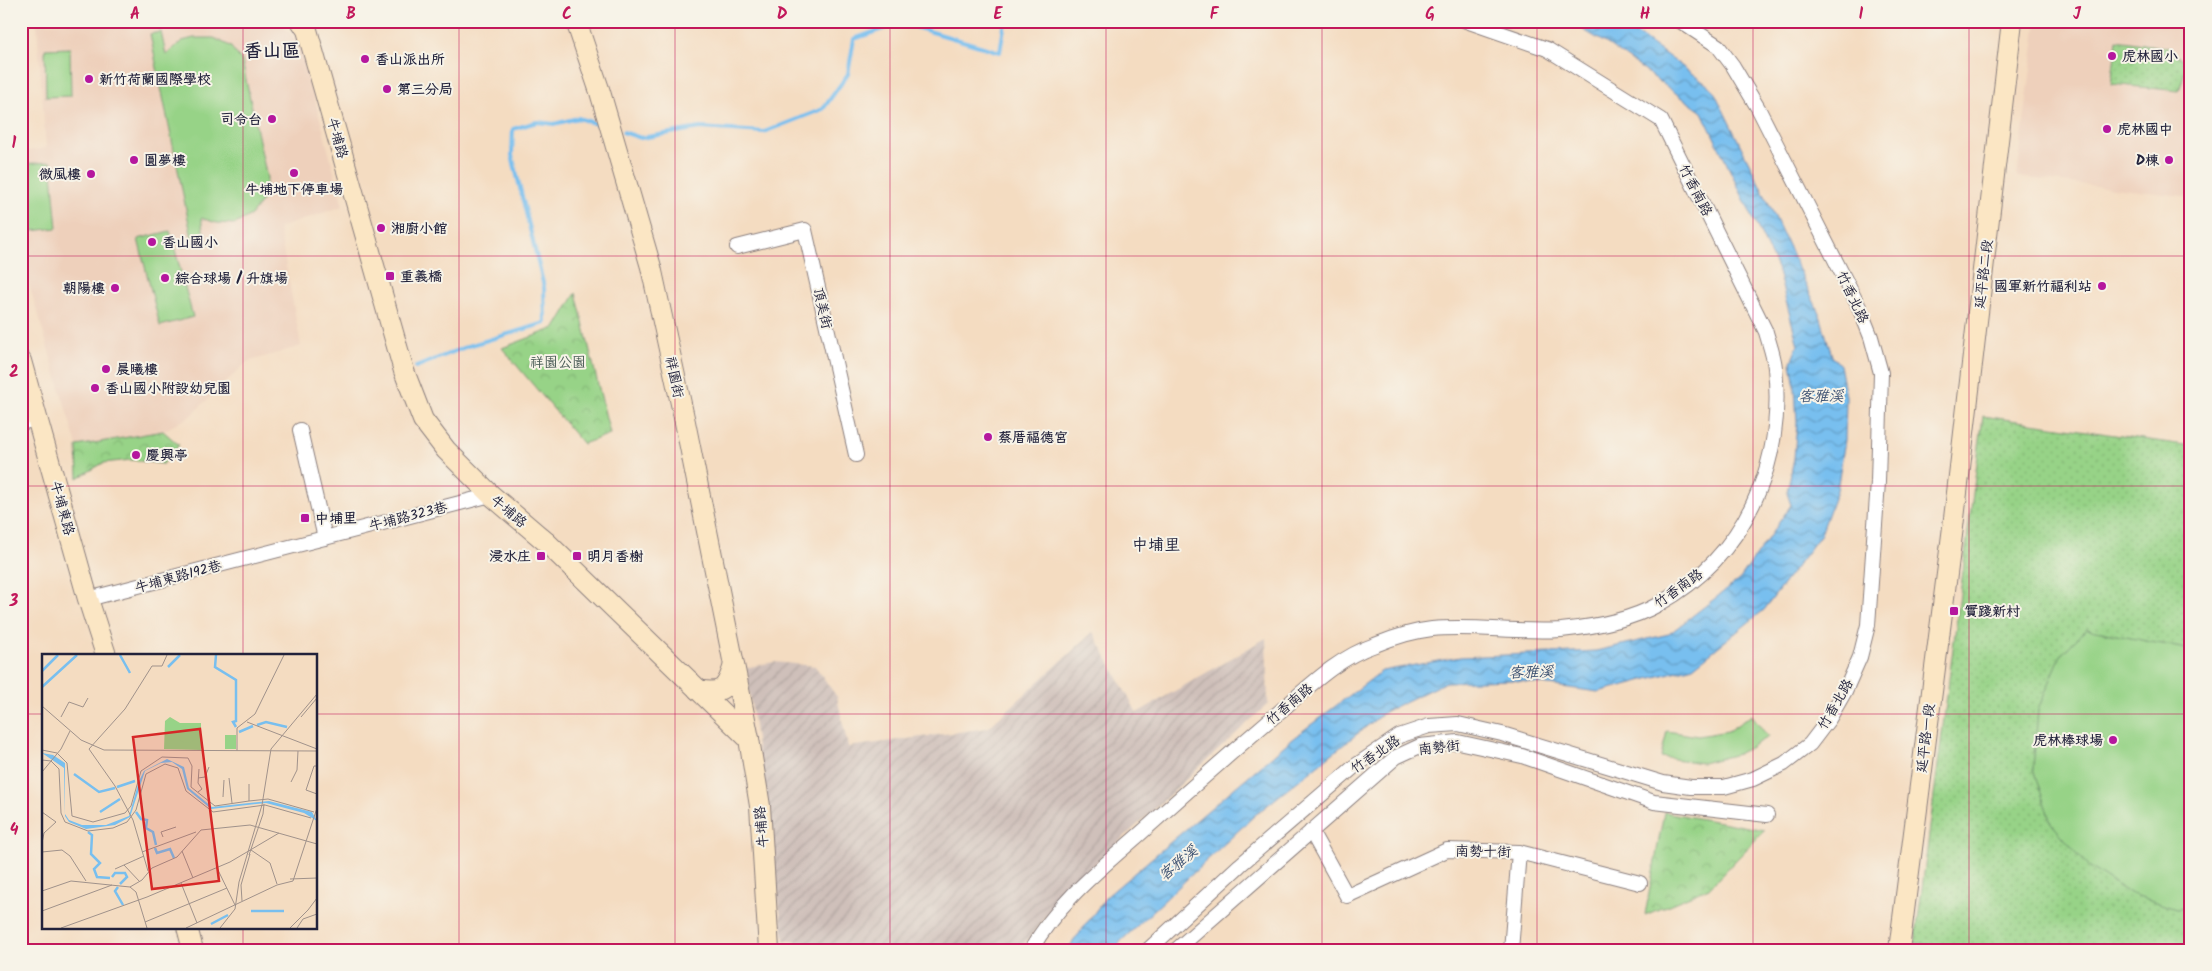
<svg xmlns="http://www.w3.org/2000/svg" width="2212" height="971" viewBox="0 0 2212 971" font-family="Kalam,'LXGW WenKai TC',sans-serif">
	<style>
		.built { fill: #eed0bb }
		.industrial { fill: url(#industrial-furrows) }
		.grass { fill: url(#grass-dots); stroke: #5c7a61 }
		.park { fill: url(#park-crowns); stroke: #5c7a61 }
		.garden { fill: #97d387; stroke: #5c7a61 }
		.water { fill: url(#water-waves); stroke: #4d7095 }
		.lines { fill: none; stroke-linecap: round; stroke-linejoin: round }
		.stream { stroke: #78bfef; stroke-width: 4 }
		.street-casing { stroke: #8b7f7e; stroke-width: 16 }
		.secondary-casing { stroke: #8b7f7e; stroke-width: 22 }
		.street { stroke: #fff; stroke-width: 14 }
		.secondary { stroke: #fbe6c4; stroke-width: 20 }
		.grid { fill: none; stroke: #c2185b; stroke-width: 1; stroke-opacity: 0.55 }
		.poi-dot { fill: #b5179e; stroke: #f7f3e8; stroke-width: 2 }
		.labels { text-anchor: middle; stroke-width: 4; stroke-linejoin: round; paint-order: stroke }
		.poi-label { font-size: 14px; font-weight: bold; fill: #22223b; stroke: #f7f3e8; text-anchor: start }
		.street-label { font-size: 14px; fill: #22223b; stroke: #f7f3e8 }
		.park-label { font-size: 14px; fill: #455752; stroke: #f7f3e8 }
		.water-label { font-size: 15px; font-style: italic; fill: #3c5171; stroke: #f7f3e8 }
		.quarter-label { font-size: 16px; fill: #22223b; stroke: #f7f3e8 }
		.district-label { font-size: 19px; font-weight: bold; fill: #22223b; stroke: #f7f3e8 }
		.inset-river { fill: none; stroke: #78bfef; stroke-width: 2.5 }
		.inset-road { fill: none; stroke: #a0928b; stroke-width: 1 }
		.view { fill: #d62828; fill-opacity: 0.15; stroke: #d62828; stroke-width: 2.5 }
		.inset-edge { fill: none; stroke: #22223b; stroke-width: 2.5 }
		.neatline { fill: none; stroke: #c2185b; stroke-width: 2 }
		.grid-label { font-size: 16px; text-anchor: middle; font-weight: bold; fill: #c2185b }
	</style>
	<defs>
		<pattern id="industrial-furrows" width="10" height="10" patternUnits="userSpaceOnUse" patternTransform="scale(1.25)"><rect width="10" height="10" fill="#cfc0ba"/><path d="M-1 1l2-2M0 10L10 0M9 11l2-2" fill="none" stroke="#b1a5a1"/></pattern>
		<pattern id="grass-dots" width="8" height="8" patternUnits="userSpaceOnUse" patternTransform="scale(1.25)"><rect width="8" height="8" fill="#97d387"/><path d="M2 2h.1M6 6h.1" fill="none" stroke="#82b575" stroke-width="1.8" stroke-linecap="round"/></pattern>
		<pattern id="park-crowns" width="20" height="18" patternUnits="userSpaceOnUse" patternTransform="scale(1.25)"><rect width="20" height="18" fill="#97d387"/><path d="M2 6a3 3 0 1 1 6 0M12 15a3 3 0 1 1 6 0" fill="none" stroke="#82b575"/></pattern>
		<pattern id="water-waves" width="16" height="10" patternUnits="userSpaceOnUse" patternTransform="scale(1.25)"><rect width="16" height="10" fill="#78bfef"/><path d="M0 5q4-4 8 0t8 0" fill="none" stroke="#629bc3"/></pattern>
	</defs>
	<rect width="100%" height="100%" fill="#f7f3e8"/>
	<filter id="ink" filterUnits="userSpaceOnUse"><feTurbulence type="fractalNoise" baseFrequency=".02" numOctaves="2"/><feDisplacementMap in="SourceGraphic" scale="10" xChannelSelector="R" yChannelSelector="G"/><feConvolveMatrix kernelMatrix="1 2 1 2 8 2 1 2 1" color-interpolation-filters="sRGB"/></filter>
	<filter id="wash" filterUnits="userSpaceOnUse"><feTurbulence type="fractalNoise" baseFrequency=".0096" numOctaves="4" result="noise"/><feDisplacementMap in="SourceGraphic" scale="20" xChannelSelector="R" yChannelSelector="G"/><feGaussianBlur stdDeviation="1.12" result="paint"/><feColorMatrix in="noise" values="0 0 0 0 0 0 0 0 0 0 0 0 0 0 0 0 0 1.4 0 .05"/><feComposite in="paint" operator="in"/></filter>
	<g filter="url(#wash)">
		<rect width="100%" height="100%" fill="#f4dcc1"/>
		<g class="built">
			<polygon points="116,21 279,21 301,47 343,206 279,228 301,346 247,362 189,417 163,431 77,446 21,257 21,152 46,148 37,24"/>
			<polygon points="2037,21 2191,21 2191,197 2017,177"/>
		</g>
		<polygon class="industrial" points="1093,632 1137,713 1266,638 1268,704 1061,895 1020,950 858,950 784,940 746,668 774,662 815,666 837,697 848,747 988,728"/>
		<g class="grass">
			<polygon points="2117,40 2170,48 2187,64 2179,91 2111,84"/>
			<polygon points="1983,416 2191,446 2191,950 1975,950 1915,943"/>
		</g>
		<g class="park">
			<polygon points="576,293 610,434 583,444 502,348 555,328"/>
			<polygon points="163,431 179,445 163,464 131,460 103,463 78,478 77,446"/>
			<polygon points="1664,812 1765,830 1709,888 1645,915"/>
		</g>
		<g class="garden">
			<polygon points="161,32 166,55 182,41 194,38 214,38 230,46 242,61 267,178 264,198 251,215 235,224 217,223 201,218 205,241 193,243 150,34"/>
			<polygon points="70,48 71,96 46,97 45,49"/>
			<polygon points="51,162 57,228 23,232 21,164"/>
			<polygon points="170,231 193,317 160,326 138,239"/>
			<polygon points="2086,629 2191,650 2191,908 2177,909 2129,893 2089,867 2051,823 2033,769 2038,710 2061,655"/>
			<polygon points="1752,715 1768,737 1738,754 1702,763 1661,757 1667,731 1698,736 1728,731"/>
		</g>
		<polygon class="water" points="1568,21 1616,21 1639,35 1713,89 1769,204 1820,315 1832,356 1840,365 1846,397 1845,440 1837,490 1821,534 1764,610 1693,667 1598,692 1512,680 1446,682 1386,711 1255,815 1121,941 1114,950 1067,950 1106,897 1292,739 1382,671 1460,657 1596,651 1669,634 1740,579 1791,505 1787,493 1794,458 1797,423 1795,388 1791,362 1798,345 1777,268 1702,112 1609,45"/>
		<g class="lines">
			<g class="stream">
				<polyline points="623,132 641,138 700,128 764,132 823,109 848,74 854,39 894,25 915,27 1000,52 1005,21"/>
				<polyline points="416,367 468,346 545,323 544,287 512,155 513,129 537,122 554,124 578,118 597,124"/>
			</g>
		</g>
	</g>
	<g filter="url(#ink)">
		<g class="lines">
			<defs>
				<g id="street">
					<polyline points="737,247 805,230 856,455"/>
					<polyline points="21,423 38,418"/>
					<polyline points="300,430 325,538"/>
					<polyline points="88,599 491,495"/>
					<polyline points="1311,831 1347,896 1447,850 1519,852 1640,883"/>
					<path d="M 1031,950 C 1057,903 1101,868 1141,833 C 1182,796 1224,759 1266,723 C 1300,696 1333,659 1375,645 C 1392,638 1413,631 1432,629 C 1474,625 1518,633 1561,630 C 1593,627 1631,620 1659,604 C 1745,556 1785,464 1775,368 C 1774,356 1769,343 1766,332 L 1661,120 L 1547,49 L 1466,21"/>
					<polyline points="1148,950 1240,865 1355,766 1399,736 1429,726 1458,724 1502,734 1663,783 1691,787 1724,787 1753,779 1784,764 1810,744 1829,719 1845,691 1860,657 1868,625 1878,482 1881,373 1871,337 1859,307 1758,108 1733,66 1718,46 1680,21"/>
					<polyline points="1176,950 1396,757 1420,746 1458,742 1522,756 1654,802 1767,815"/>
					<polyline points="1511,950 1519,852"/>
				</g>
				<g id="secondary">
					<polyline points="301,21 307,30 404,371 423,420 446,450 491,495 545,541 749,739 760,806 769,950"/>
					<polyline points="576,21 600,92 651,267 685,422 749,739"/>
					<polyline points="21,361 88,599 106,655"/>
					<path d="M 698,690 C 723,695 727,688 734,665"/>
					<polyline points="187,927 193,950"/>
					<polyline points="1899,950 1953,527 2012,21"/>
				</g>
			</defs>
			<use href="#street" class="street-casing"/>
			<use href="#secondary" class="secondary-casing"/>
			<use href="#street" class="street"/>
			<use href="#secondary" class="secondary"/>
		</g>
	</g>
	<path class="grid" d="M 243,21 L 243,655M 459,21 L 459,950M 675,21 L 675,950M 890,21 L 890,950M 1106,21 L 1106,950M 1322,21 L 1322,950M 1537,21 L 1537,950M 1753,21 L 1753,950M 1969,21 L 1969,950M 21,256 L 2191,256M 21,486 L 2191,486M 21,714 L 44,714M 316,714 L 2191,714M 243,927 L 243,950"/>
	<g class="poi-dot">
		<circle cx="2112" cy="56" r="5"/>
		<circle cx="365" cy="59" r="5"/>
		<circle cx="89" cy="79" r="5"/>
		<circle cx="387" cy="89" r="5"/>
		<circle cx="272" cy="119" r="5"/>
		<circle cx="2107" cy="129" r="5"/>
		<circle cx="134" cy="160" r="5"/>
		<circle cx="2169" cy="160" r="5"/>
		<circle cx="294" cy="173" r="5"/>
		<circle cx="91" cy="174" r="5"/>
		<circle cx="381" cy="228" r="5"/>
		<circle cx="152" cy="242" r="5"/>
		<rect x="385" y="271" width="10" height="10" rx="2.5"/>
		<circle cx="165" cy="278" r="5"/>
		<circle cx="2102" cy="286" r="5"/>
		<circle cx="115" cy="288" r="5"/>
		<circle cx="106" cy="369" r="5"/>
		<circle cx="95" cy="388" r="5"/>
		<circle cx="988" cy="437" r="5"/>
		<circle cx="136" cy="455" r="5"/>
		<rect x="300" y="513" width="10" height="10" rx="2.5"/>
		<rect x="536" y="551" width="10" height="10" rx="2.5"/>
		<rect x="572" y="551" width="10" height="10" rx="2.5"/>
		<rect x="1949" y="606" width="10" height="10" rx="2.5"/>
		<circle cx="2113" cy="740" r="5"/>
	</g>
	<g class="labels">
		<g class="poi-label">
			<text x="2122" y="61">虎林國小</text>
			<text x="375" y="64">香山派出所</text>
			<text x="99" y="84">新竹荷蘭國際學校</text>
			<text x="397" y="94">第三分局</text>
			<text x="262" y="124" text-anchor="end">司令台</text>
			<text x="2117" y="134">虎林國中</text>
			<text x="144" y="165">圓夢樓</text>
			<text x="2159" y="165" text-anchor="end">D棟</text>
			<text x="81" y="179" text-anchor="end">微風樓</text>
			<text x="294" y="194" text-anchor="middle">牛埔地下停車場</text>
			<text x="391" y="233">湘廚小館</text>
			<text x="162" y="247">香山國小</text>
			<text x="400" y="281">重義橋</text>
			<text x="175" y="283">綜合球場 / 升旗場</text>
			<text x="2092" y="291" text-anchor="end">國軍新竹福利站</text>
			<text x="105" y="293" text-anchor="end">朝陽樓</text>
			<text x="116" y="374">晨曦樓</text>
			<text x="105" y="393">香山國小附設幼兒園</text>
			<text x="998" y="442">蔡厝福德宮</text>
			<text x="146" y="460">慶興亭</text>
			<text x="315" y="523">中埔里</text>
			<text x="531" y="561" text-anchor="end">浸水庄</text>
			<text x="587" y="561">明月香榭</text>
			<text x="1964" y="616">實踐新村</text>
			<text x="2103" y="745" text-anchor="end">虎林棒球場</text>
		</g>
		<g class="street-label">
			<text transform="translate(338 138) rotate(74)" y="5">牛埔路</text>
			<text transform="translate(1696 190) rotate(63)" y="5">竹香南路</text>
			<text transform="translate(1983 274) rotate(-83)" y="5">延平路二段</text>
			<text transform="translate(1853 297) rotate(65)" y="5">竹香北路</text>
			<text transform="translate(823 308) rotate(77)" y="5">頂美街</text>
			<text transform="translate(675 377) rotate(78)" y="5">祥園街</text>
			<text transform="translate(63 508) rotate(75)" y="5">牛埔東路</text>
			<text transform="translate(509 511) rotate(40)" y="5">牛埔路</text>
			<text transform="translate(408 516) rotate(-14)" y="5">牛埔路323巷</text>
			<text transform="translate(178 576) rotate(-15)" y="5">牛埔東路192巷</text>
			<text transform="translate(1678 588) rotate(-35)" y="5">竹香南路</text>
			<text transform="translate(1289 704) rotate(-40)" y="5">竹香南路</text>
			<text transform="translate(1835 704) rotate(-60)" y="5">竹香北路</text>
			<text transform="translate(1925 738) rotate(-83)" y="5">延平路一段</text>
			<text transform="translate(1439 747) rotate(-6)" y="5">南勢街</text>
			<text transform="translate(1375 754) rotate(-34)" y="5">竹香北路</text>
			<text transform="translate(761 827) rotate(-95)" y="5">牛埔路</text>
			<text transform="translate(1483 851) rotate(1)" y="5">南勢十街</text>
		</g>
		<g class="park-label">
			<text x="558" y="367">祥園公園</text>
		</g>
		<g class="water-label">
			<text x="1821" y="401">客雅溪</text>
			<text transform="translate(1531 672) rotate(-1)" y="5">客雅溪</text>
			<text transform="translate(1178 863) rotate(-40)" y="5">客雅溪</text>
		</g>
		<g class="quarter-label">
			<text x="1156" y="550">中埔里</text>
		</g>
		<g class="district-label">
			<text x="272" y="57">香山區</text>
		</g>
	</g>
	<g transform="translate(42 654)">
		<rect width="275" height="275" fill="#f4dcc1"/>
		<path d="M 128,63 L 138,69 L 159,69 L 159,96 L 122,95 L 123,67 Z" fill="#97d387"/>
		<path d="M 183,81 L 194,81 L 194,95 L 183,95 Z" fill="#97d387"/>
		<path d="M136 80a9 9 0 1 1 18 0a9 9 0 1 1-18 0Z" fill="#97d387"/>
		<path d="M 0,99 L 11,101 L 23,109 L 23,160 L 27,166 L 40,171 L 64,171 L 87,162 L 97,127 L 102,117 L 125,105 L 142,113 L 147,134 L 170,153 L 227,147 L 270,158 L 275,167 L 262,159 L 224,149 L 169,155 L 145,135 L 140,115 L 130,108 L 119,109 L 103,117 L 88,163 L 73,171 L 44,175 L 27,168 L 23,162 L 22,114 Z" fill="#78bfef"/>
		<path class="inset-river" d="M 78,1 L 88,19M 174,1 L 173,13 L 194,26 L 194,67 L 191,68 L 194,73M 126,13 L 138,1M 0,17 L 16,1M 0,33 L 35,1M 215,71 L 224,68 L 245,73M 197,78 L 211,72M 32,120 L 57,138 L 73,134M 75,133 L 93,127M 58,158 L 78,145M 94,158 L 99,165 L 105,166 L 104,174 L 111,178 L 114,191M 46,178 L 50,181 L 49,200 L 58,209 L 52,215 L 55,223 L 68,224M 113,194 L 115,199 L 128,195 L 132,204M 70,223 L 73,219 L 83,219 L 85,223 L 78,230M 76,233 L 73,237 L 81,251M 209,257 L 242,257M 169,270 L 186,261"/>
		<path class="inset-road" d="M 0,52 L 39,86 L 62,96 L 275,97M 19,63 L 27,48 L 41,53 L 46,44M 259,63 L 275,44M 205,68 L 275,95M 0,96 L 15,99 L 25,109 L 30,162 L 51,168 L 83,159 L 89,152 L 99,117 L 120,103 L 146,104 L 150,112 L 149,133 L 173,152 L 207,147 L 207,130M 195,97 L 195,74 L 213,60 L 242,1M 0,106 L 9,107 L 17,115 L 19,159 L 23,168 L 46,177 L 71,174 L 85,168 L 94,156 L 104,120 L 123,110 L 136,114 L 144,137 L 171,158 L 223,151 L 269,164M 275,112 L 272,112 L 264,136 L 275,140M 0,118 L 19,95 L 28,77M 156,124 L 163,123 L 167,113M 187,124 L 190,149M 249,128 L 255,116 L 256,97M 156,138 L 160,135 L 156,129 L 157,115M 181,143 L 182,126M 207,147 L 226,145 L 272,158M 0,158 L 14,168 L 2,179 L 0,189M 121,183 L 119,178 L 134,173M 209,196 L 228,209 L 235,230M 140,197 L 151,224M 0,198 L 20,196 L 28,202 L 44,227M 100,198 L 154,178M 207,201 L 221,160 L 222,150M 82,211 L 98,228M 175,214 L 193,251M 73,215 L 102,202M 106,217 L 91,166 L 73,132 L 47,95 L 83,55 L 110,12 L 120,12 L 125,1M 248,225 L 275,224M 139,229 L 155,269M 88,233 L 100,226 L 110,214 L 135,203 L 159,176 L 208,171 L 275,190M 0,237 L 29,227 L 88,233 L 94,238 L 105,274M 200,247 L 199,231 L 208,200M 266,256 L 275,244M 0,257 L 70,231M 103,268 L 185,234M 19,274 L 105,243 L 188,208 L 237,179M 144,274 L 235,231 L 251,227 L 275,154M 178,274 L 193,255 L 197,228 L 220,151 L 229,95 L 275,40M 248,274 L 266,256M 255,274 L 261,265 L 275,260"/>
		<path class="view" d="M 158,75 L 177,227 L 110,235 L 91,83 Z"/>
		<rect width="275" height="275" class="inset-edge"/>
	</g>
	<rect width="2212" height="971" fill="none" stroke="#f7f3e8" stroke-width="55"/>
	<rect x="28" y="28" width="2156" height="916" class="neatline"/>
	<g class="grid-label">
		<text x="135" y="19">A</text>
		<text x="351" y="19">B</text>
		<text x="567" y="19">C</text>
		<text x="782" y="19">D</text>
		<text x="998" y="19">E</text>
		<text x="1214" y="19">F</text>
		<text x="1430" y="19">G</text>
		<text x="1645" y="19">H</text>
		<text x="1861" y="19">I</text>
		<text x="2077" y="19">J</text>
		<text x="14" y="148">1</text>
		<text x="14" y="377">2</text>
		<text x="14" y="606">3</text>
		<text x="14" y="835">4</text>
	</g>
</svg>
